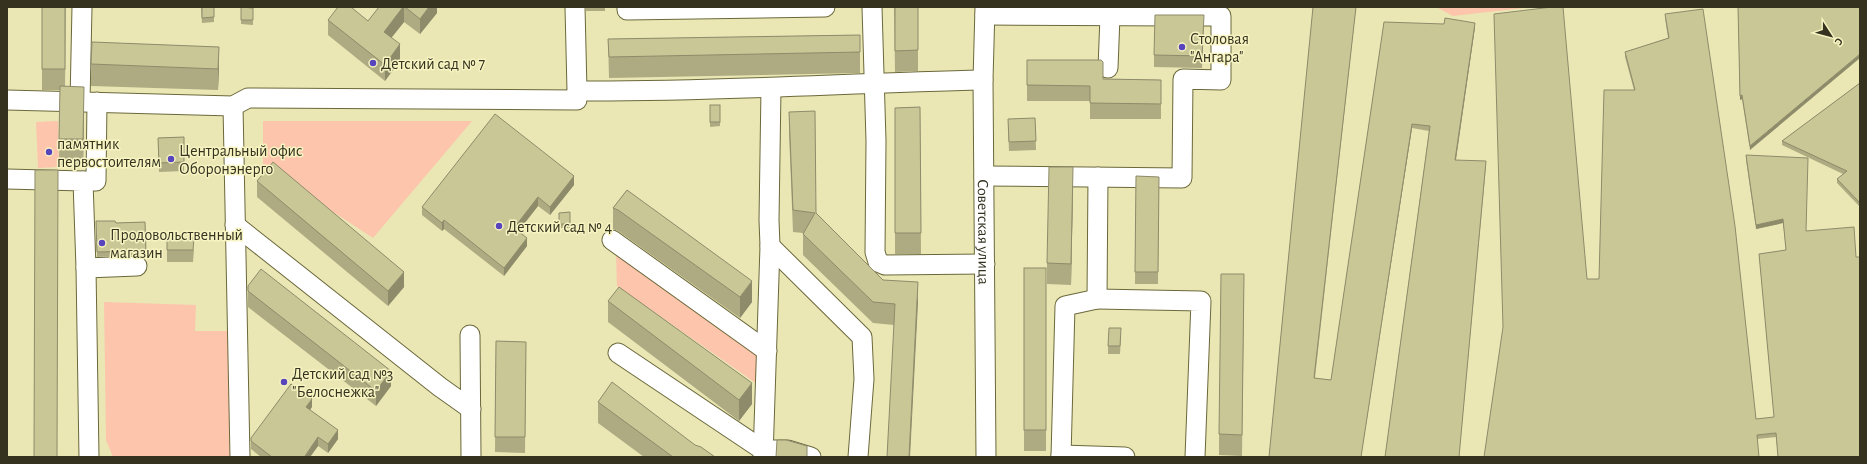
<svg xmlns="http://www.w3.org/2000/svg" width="1867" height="464" viewBox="0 0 1867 464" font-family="'Alegreya Sans',sans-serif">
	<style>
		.green { fill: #fdc5ac }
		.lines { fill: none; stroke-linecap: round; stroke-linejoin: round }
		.minor-casing { stroke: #6b683b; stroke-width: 21 }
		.minor { stroke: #fff; stroke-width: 19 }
		.wall { fill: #aeab82 }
		.shaded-wall { fill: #8d8b6a }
		.building { fill: #cac797; stroke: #8d8b6a }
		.poi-dot { fill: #5844bc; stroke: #f7f4c2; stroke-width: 1.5 }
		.labels { text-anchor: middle; stroke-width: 3; stroke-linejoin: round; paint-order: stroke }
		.poi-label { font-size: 16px; fill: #353320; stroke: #f7f4c2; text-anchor: start }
		.street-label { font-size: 16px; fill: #353320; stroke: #f7f4c2 }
	</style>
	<rect width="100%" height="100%" fill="#eae7b5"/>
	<g class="green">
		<polygon points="1436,7 1533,7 1453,16"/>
		<polygon points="58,121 59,167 38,168 36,122"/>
		<polygon points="263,121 472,121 373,238 263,166"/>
		<polygon points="616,255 761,352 760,386 617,286"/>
		<polygon points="104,302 196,305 195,331 233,331 232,457 113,457 106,440"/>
	</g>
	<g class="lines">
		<defs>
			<g id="minor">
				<polyline points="575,7 577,91"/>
				<polyline points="627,7 627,10 825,7"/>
				<polyline points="872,7 876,141 875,252 878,262 885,265 985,264"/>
				<path id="s1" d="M 985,7 L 983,80 L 986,457"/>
				<polyline points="985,15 1180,16 1180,15"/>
				<polyline points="1108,68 1110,16"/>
				<path d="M 7,100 L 233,106 L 248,98 L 577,100 L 577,91 C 712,92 848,83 983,80"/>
				<polyline points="80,102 82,7"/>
				<polyline points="233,106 240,457"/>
				<polyline points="984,176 1182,178 1183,79 1221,80 1221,16 1180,16"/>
				<polyline points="7,179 83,181 86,268 89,457"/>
				<polyline points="83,181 96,181 97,102"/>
				<polyline points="235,225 440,387 471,409"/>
				<polyline points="612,240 767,351"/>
				<polyline points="770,246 862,337 864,379 858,457"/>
				<polyline points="86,268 137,266"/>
				<polyline points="1097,299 1201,301 1195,457"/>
				<polyline points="470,335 471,457"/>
				<polyline points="618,353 763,450 788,450 811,457"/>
				<polyline points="1061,455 1125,457"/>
				<polyline points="763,457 770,246 769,220 771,88"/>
				<polyline points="1061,457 1065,306 1097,299 1098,177"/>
			</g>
		</defs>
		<use href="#minor" class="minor-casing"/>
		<use href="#minor" class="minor"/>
	</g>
	<g class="wall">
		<polygon points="42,7 66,7 65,86 84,113 83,166 59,165 60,90 42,90"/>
		<polygon points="201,7 214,17 214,22 202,23"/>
		<polygon points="241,7 253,8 253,25 241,24"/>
		<polygon points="379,7 437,7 437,13 420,34 404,22 391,38 400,60 385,81 328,35 328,20 368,21"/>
		<polygon points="585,7 605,7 605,11 586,11"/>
		<polygon points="894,7 918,7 918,71 895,72"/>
		<polygon points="1313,7 1356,7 1315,378 1331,380 1384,22 1475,27 1456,160 1486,166 1459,457 1385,457 1429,131 1412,128 1361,457 1269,457"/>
		<polygon points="1738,7 1860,7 1750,150 1742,99 1740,100"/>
		<polygon points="1665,14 1756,419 1774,417 1759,254 1786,250 1783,223 1756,229 1746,160 1746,155 1806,231 1860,457 1778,457 1776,437 1757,439 1587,279 1599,279 1634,90 1625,57 1625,52 1668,38 1665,18"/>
		<polygon points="1204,27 1202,68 1154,67 1154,55"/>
		<polygon points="860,35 860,73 609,78 608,39"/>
		<polygon points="1027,60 1103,79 1161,80 1161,119 1090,119 1090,101 1027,101"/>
		<polygon points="91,64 219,68 218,90 91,86"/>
		<polygon points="1860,83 1860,207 1837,183 1837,179 1843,174 1782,145 1782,141"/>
		<polygon points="710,105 720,105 720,126 710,127"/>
		<polygon points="920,107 921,254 895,254 895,108"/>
		<polygon points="789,112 816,213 883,280 918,303 894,325 873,323 803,255 803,233 793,232 789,133"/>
		<polygon points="1035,118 1036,150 1009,151 1008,127"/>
		<polygon points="184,137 184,171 159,172 158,138"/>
		<polygon points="1136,176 1159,177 1158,284 1135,284"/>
		<polygon points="257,181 404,287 388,306 257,197"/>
		<polygon points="574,185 550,215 538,206 518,231 527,246 504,276 444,229 442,231 422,215 422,207"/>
		<polygon points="1073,188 1071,285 1047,284 1047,263"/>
		<polygon points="627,190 752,302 740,318 618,231 613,229 613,208"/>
		<polygon points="570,212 570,228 559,228 559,213"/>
		<polygon points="96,221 116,223 145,222 146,256 137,255 97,257"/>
		<polygon points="167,239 194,250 193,262 167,262"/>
		<rect x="1024" y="268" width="22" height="183"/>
		<polygon points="248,286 391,386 376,406 248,307"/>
		<polygon points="1244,295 1242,456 1219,455 1219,434"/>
		<polygon points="608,301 752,404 739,421 608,322"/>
		<polygon points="1121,337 1120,354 1108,354 1108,346"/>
		<polygon points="496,341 526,342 525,453 495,452"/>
		<polygon points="598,402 695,445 715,457 644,457 598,423"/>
		<polygon points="312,407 310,410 338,439 328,453 318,446 310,457 261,457 251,449 251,438"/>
	</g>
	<g class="shaded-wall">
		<polygon points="403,7 404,7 404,22 384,47 384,32"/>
		<polygon points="429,7 437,7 437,13 420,34 420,19"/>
		<polygon points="1475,23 1475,27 1455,165 1455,160"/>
		<polygon points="400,44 400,60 385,81 385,65"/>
		<polygon points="219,47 219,68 218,90 218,69"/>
		<polygon points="1860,54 1860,58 1750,150 1750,146"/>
		<polygon points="84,87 84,113 83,166 83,139"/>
		<polygon points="1742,95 1742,99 1740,100 1740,96"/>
		<polygon points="1412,124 1412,128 1361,457"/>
		<polygon points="1073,167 1073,188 1071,285 1071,264"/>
		<polygon points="574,176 574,185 550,215 550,207"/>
		<polygon points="538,197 538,206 514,237 514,228"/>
		<polygon points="1783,219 1783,223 1756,229 1756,225"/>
		<polygon points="444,220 444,229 442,231 442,223"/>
		<polygon points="527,238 527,246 504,276 504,268"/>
		<polygon points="404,272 404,287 388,306 388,291"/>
		<polygon points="752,281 752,302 740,318 740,297"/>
		<polygon points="918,282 918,303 910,457 909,457"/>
		<polygon points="391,371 391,386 376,406 376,391"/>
		<polygon points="752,383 752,404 739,421 739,400"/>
		<polygon points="312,399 312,407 306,415 306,407"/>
		<polygon points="338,430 338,439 328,453 328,444"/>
		<polygon points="318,437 318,446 310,457 305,457"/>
	</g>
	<g class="building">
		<rect x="42" y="7" width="23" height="62"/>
		<polygon points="202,7 214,7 214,17 202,18"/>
		<polygon points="241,7 253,8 253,20 241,20"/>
		<polygon points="338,7 351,7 368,21 379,7 403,7 384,32 400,44 385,65 328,20"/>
		<polygon points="405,7 429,7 420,19"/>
		<polygon points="895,7 918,7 918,50 895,51"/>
		<polygon points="1313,7 1356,7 1314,378 1331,380 1384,22 1444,24 1445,18 1475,23 1455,160 1486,161 1459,457 1385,457 1430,126 1412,124 1361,457 1269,457"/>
		<polygon points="1552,7 1563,7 1587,279 1599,279 1604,90 1635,90 1625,52 1669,38 1665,14 1703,9 1735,226 1756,419 1774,417 1759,254 1786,250 1783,219 1756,225 1746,155 1808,158 1806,231 1854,227 1856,257 1860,257 1860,457 1778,457 1776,433 1757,435 1759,457 1484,457 1503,327 1494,14"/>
		<polygon points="1738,7 1860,7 1860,54 1750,146 1742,95 1740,96"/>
		<polygon points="1155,15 1204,15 1202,56 1154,55"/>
		<polygon points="860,35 860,52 609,57 608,39"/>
		<polygon points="92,42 219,47 218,69 91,64"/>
		<polygon points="1027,60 1101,60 1103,62 1103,79 1161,80 1161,104 1090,103 1090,86 1027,85"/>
		<polygon points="1860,83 1860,203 1837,179 1847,171 1782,141"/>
		<polygon points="60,86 84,87 83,139 59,139"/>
		<rect x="710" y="105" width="10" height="17"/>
		<polygon points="920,107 921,233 895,233 895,108"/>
		<polygon points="815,111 816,213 883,280 918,282 909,457 887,457 895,304 873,302 803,234 815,213 793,210 789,112"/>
		<polygon points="495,114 574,176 550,207 538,197 514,228 527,238 504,268 444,220 442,223 422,207"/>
		<polygon points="1035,118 1036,141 1009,142 1008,119"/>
		<polygon points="184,137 184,162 159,163 158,138"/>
		<polygon points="273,162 404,272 388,291 257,181"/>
		<polygon points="1049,167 1073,167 1071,264 1047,263"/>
		<polygon points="35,170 58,170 57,457 34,457"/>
		<polygon points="1136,176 1159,177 1158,272 1135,272"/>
		<polygon points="627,190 752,281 740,297 618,210 613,208"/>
		<polygon points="570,212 570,224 559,224 559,213"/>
		<polygon points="96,221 115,221 116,223 145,222 146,252 137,251 97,252"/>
		<polygon points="194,238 193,250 167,250 167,239"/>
		<rect x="1024" y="268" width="22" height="162"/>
		<polygon points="261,269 391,371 376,391 248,291 248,286"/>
		<polygon points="1221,274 1244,274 1242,435 1219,434"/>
		<polygon points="619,287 752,383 739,400 608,301"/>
		<polygon points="1109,328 1121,328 1120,346 1108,346"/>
		<polygon points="496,341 526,342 525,437 495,437"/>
		<polygon points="612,382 695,445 701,447 715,457 673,457 598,402"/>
		<polygon points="291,384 312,399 306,407 338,430 328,444 318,437 305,456 306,457 272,457 251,441 251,438"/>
		<polygon points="777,440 786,440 807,446 807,457 776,457"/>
	</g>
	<g class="poi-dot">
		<circle cx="1182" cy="47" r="4"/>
		<circle cx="373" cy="63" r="4"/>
		<circle cx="49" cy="152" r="4"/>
		<circle cx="171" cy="159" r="4"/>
		<circle cx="499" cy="226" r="4"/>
		<circle cx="102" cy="243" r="4"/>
		<circle cx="284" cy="382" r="4"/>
	</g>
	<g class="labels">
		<g class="poi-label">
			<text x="1190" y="44">Столовая<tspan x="1190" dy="18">"Ангара"</tspan></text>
			<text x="381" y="69">Детский сад № 7</text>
			<text x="57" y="149">памятник<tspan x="57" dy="18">первостоителям</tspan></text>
			<text x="179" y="156">Центральный офис<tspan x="179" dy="18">Оборонэнерго</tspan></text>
			<text x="507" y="232">Детский сад № 4</text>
			<text x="110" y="240">Продовольственный<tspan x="110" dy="18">магазин</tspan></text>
			<text x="292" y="379">Детский сад №3<tspan x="292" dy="18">"Белоснежка"</tspan></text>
		</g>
		<g class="street-label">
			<text dy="6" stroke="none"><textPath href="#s1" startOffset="225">Советская улица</textPath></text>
		</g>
	</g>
	<rect width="1867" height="464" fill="none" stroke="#353320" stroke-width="16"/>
	<g transform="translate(1831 36) rotate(126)" stroke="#f7f4c2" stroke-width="3" paint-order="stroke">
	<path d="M0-3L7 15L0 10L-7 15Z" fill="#353320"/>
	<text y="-6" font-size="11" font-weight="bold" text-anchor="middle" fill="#353320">С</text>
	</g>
</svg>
